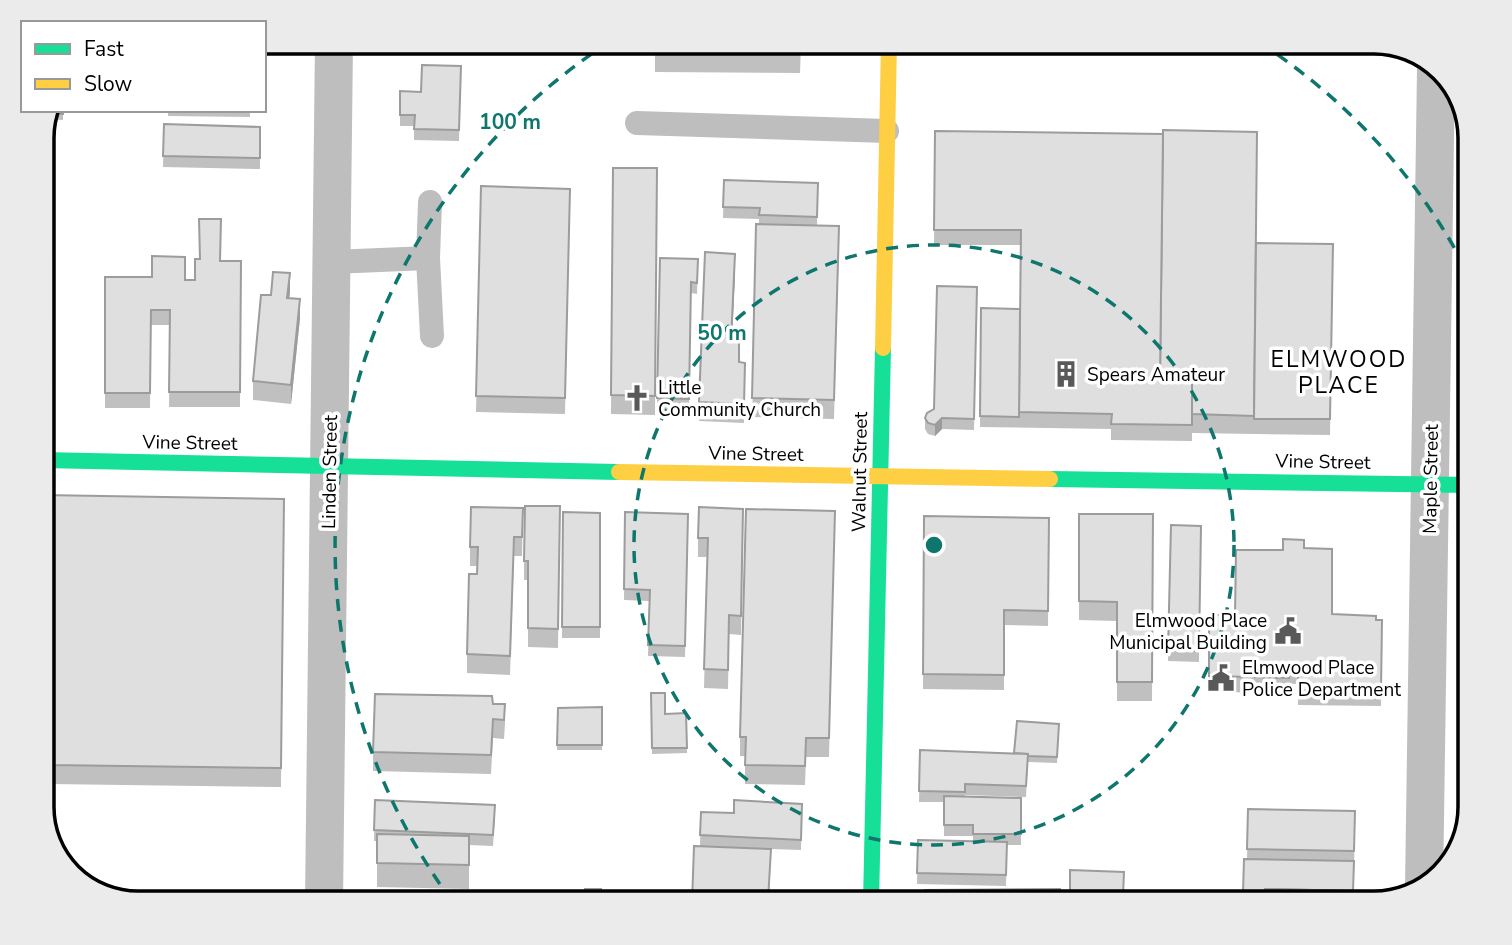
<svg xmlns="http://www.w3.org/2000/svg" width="1512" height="945" viewBox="0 0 1512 945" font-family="'Nunito Sans',sans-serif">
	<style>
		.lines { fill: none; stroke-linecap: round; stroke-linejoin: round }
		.lane { stroke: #bebebe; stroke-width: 24 }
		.street { stroke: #bebebe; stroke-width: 38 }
		.fast { stroke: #16e098; stroke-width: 16 }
		.slow { stroke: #ffcf43; stroke-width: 16 }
		.wall { fill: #c0c0c0 }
		.shaded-wall { fill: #9c9c9c }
		.building { fill: #dfdfdf; stroke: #9c9c9c; stroke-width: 2 }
		.ring { fill: none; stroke: #0f766e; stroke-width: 3.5; stroke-dasharray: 12 9 }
		.labels { text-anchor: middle; stroke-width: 7; stroke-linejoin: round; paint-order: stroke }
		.poi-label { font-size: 19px; fill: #000; stroke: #fff; text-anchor: start }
		.street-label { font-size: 19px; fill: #000; stroke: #fff }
		.quarter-label { font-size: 23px; letter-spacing: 2px; fill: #000; stroke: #fff }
		.rim { fill: none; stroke: #000; stroke-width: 3.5 }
		.centre { fill: #0f766e; stroke: #fff; stroke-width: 3.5 }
		.ring-label { font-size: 21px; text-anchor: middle; font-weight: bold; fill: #0f766e; stroke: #fff; stroke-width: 7; stroke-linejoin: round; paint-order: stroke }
	</style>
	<rect width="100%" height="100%" fill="#fff"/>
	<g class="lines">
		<g class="lane">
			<polyline points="637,123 887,131"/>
			<polyline points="428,258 432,336"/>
			<polyline points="332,262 428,258 430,202"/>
		</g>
		<g class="street">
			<polyline points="1424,888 1436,69"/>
			<polyline points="324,903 334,42"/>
		</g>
		<g class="fast">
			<polyline points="42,460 619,472"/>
			<polyline points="1050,479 1470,485"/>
			<polyline points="871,903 883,348"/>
		</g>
		<g class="slow">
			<polyline points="883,348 889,42"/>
			<polyline points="619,472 1050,479"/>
		</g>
	</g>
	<g class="wall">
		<polygon points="655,42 801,42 800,73 655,72"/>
		<polygon points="461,66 459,141 414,140 414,126 400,126 400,91 421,92"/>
		<polygon points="52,110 63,110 63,120 48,119"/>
		<polygon points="168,110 250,110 250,117 168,116"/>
		<polygon points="164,124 260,127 260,169 163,167"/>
		<polygon points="935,131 1256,243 1333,244 1330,435 1192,433 1192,441 1111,440 1111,429 980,427 981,308 1020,309 1021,245 934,245"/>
		<polygon points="613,168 657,168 655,415 611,414"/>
		<polygon points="724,180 818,183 817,225 839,245 834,419 752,417 759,219 723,218"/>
		<polygon points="481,186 570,189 565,414 476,412"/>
		<polygon points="660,258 698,259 697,294 691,293 689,410 657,409"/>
		<polygon points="221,261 241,261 240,407 169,407 170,325 151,325 150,408 105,408 105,277 152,277 195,280"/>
		<polygon points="735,273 732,341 745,382 744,423 699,421 699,402"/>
		<polygon points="977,287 974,430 942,429 935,436 928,434 925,429 925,418 934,409"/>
		<polygon points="290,292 289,298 300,318 291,404 253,400 253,381 271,295"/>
		<polygon points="42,495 284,499 281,787 50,784 51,742 42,742"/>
		<polygon points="560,506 558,648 528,647 528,580 524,580 524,561"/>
		<polygon points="523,508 522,556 514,556 510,675 467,673 467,654 477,566 470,566 470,547"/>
		<polygon points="743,509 741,635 729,634 728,689 704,688 707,557 698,557 698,538"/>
		<polygon points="835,511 829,757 806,757 805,785 745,784 745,756 740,756 740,737"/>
		<polygon points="563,512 600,513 600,638 562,638"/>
		<polygon points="625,512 688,514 685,657 648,656 649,601 624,600"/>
		<polygon points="1079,514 1153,514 1152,701 1117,701 1117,621 1079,620"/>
		<polygon points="924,516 1049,518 1048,626 1004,625 1004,690 923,689"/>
		<polygon points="1171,525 1201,526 1199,662 1168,661"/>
		<polygon points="1304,548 1332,614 1382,620 1381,706 1298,705 1298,684 1289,684 1289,693 1209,692 1209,615 1235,615 1283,550"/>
		<polygon points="1470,575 1470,772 1465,772"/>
		<polygon points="651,693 665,714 686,713 687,753 652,754"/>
		<polygon points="493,704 505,704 505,723 504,739 493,738 491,774 373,771 373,752"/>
		<polygon points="602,707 602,750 557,750 558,708"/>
		<polygon points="1059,724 1057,763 1028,762 1026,797 965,795 965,796 1021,798 1021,845 1007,845 1006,886 917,884 918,840 973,841 973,836 944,836 944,802 919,802 920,750 1014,753"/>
		<polygon points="375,800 495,816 493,846 469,845 469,889 377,887 377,841 374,841"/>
		<polygon points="802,804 801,850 771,849 769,903 692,903 700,846 701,812 734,813"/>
		<polygon points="1248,809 1355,811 1354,872 1265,903 1243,902 1244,859 1247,859"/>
		<polygon points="1070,870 1124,872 1123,902 1070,899"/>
	</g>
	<g class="shaded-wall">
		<polygon points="735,254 735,273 731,360 731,341"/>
		<polygon points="290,273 290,292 287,317 287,298"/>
		<polygon points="300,299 300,318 291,404 291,385"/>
		<polygon points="942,418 942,429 935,436 935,425"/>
	</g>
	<g class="building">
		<polygon points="655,42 800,42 800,54 655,53"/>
		<polygon points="422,65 461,66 459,130 414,129 415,115 400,115 400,91 421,92"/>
		<polygon points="52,110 63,110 63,114 51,113"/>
		<polygon points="164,124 260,127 260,158 163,156"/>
		<polygon points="1163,130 1257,132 1254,416 1192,414 1192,376 1160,376"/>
		<polygon points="935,131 1163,134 1160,379 1192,380 1192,425 1111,424 1112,414 1019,412 1021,230 934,230"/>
		<polygon points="613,168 657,168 655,396 611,395"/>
		<polygon points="724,180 818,183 817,217 759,215 760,208 723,207"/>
		<polygon points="481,186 570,189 565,398 476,396"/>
		<polygon points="199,219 221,219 220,261 241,261 240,392 169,392 170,310 151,310 150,393 105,393 105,277 152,277 152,256 185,257 185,280 195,280 195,259 200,259"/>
		<polygon points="756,224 839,226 834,400 752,398"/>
		<polygon points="1256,243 1333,244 1330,419 1254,419"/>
		<polygon points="705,252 735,254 731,341 739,342 739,362 745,363 744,404 699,402"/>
		<polygon points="660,258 698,259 697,283 691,282 689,399 657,398"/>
		<polygon points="273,272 290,273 287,298 300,299 291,385 253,381 261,295 271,295"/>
		<polygon points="937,286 977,287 974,419 942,418 935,425 928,423 925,418 927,413 934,409"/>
		<polygon points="981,308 1020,309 1019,417 980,416"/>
		<polygon points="42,495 284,499 281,768 50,765 51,723 42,723"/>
		<polygon points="525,506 560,506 558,629 528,628 528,561 524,561"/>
		<polygon points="471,507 523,508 522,537 514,537 510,656 467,654 469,574 477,574 478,547 470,547"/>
		<polygon points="699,507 743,509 741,616 729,615 728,670 704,669 708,538 698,538"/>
		<polygon points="746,509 835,511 829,738 806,738 805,766 745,765 746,737 740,737"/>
		<polygon points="563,512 600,513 600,627 562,627"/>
		<polygon points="625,512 688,514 685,646 648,645 650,590 624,589"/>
		<polygon points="1079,514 1153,514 1152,682 1117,682 1117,602 1079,601"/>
		<polygon points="924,516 1049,518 1048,611 1004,610 1004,675 923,674"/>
		<polygon points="1171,525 1201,526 1199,651 1168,650"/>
		<polygon points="1283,539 1304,540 1304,548 1332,549 1332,614 1376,616 1376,620 1382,620 1381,691 1298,690 1298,668 1289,668 1289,678 1209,676 1209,615 1235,615 1236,550 1283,550"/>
		<polygon points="1470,575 1470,753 1465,753"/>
		<polygon points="651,693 665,693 665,714 686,713 687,748 652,748"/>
		<polygon points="375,694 492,696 493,704 505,704 504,720 493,719 491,755 373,752"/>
		<polygon points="602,707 602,745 557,745 558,708"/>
		<polygon points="1017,721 1059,724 1057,757 1028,756 1028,754 1014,753"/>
		<polygon points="920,750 1028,754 1026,786 965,784 965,792 919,791"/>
		<polygon points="944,796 1021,798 1021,834 973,834 973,825 944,825"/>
		<polygon points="375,800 495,805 493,835 374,830"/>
		<polygon points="734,800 802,804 801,840 700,835 701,812 734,813"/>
		<polygon points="1248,809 1355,811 1354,851 1247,849"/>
		<polygon points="377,834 469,836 469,865 377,863"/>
		<polygon points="918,840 1007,842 1006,875 917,873"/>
		<polygon points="694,846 771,849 768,900 729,897 729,903 692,903"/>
		<polygon points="1244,859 1354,861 1353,891 1265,889 1265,892 1243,892"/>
		<polygon points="1070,870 1124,872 1123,896 1070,894"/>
		<polygon points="585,889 601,889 600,903 586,903"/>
		<polygon points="1060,889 1061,903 925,903 925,890"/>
		<polygon points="1265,889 1359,891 1359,903 1265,903"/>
		<polygon points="414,897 538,898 537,903 414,903"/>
	</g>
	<g class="ring">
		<circle cx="934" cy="545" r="300"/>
		<path d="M1465 822A599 599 0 0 1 1428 884M452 901A599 599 0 0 1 608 43M1260 43A599 599 0 0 1 1468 273"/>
	</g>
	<defs>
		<symbol id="building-bare" viewBox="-9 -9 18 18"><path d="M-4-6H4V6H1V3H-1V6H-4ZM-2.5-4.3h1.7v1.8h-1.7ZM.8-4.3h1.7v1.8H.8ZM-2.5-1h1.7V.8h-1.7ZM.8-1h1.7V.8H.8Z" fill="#595959" stroke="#fff" stroke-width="2.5" paint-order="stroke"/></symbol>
		<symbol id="church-bare" viewBox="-9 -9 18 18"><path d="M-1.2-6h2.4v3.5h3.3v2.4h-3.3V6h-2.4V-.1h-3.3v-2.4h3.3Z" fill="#595959" stroke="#fff" stroke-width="2.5" paint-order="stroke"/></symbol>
		<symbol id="civic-bare" viewBox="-9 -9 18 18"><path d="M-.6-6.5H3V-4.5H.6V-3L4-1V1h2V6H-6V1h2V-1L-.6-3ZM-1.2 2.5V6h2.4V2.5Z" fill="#595959" stroke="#fff" stroke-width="2.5" paint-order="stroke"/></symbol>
	</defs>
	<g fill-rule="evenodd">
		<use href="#building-bare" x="1047" y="355" width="38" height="38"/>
		<use href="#church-bare" x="618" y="379" width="38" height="38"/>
		<use href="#civic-bare" x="1269" y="612" width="38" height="38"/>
		<use href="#civic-bare" x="1202" y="659" width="38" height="38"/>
	</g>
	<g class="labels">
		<g class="poi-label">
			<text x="1087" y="381">Spears Amateur</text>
			<text x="658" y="394">Little<tspan x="658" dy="22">Community Church</tspan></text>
			<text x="1267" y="627" text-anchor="end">Elmwood Place<tspan x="1267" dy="22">Municipal Building</tspan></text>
			<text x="1242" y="674">Elmwood Place<tspan x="1242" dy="22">Police Department</tspan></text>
		</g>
		<g class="street-label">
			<text transform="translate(190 442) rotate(1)" y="7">Vine Street</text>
			<text transform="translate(756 453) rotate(1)" y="7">Vine Street</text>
			<text transform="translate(1323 461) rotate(1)" y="7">Vine Street</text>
			<text transform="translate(329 472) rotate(-89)" y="7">Linden Street</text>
			<text transform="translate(859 472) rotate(-89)" y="7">Walnut Street</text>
			<text transform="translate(1430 479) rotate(-89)" y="7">Maple Street</text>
		</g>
		<g class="quarter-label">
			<text x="1339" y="367">ELMWOOD<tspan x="1339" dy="26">PLACE</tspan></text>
		</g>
	</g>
	<path d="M0 0H1512V945H0ZM138 54H1374A84 84 0 0 1 1458 138V807A84 84 0 0 1 1374 891H138A84 84 0 0 1 54 807V138A84 84 0 0 1 138 54Z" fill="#ebebeb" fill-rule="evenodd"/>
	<path class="rim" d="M138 54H1374A84 84 0 0 1 1458 138V807A84 84 0 0 1 1374 891H138A84 84 0 0 1 54 807V138A84 84 0 0 1 138 54Z"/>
	<circle cx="934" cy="545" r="10" class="centre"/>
	<g class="ring-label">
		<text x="510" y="129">100 m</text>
		<text x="722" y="340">50 m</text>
	</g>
	<rect x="21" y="21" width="245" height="91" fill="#ffffff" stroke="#999999" stroke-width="2"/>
	<rect x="35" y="44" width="35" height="10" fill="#16e098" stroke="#999999" stroke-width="2"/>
	<text x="84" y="56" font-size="21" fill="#000000">Fast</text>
	<rect x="35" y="79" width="35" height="10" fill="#ffcf43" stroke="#999999" stroke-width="2"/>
	<text x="84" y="91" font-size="21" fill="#000000">Slow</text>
</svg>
